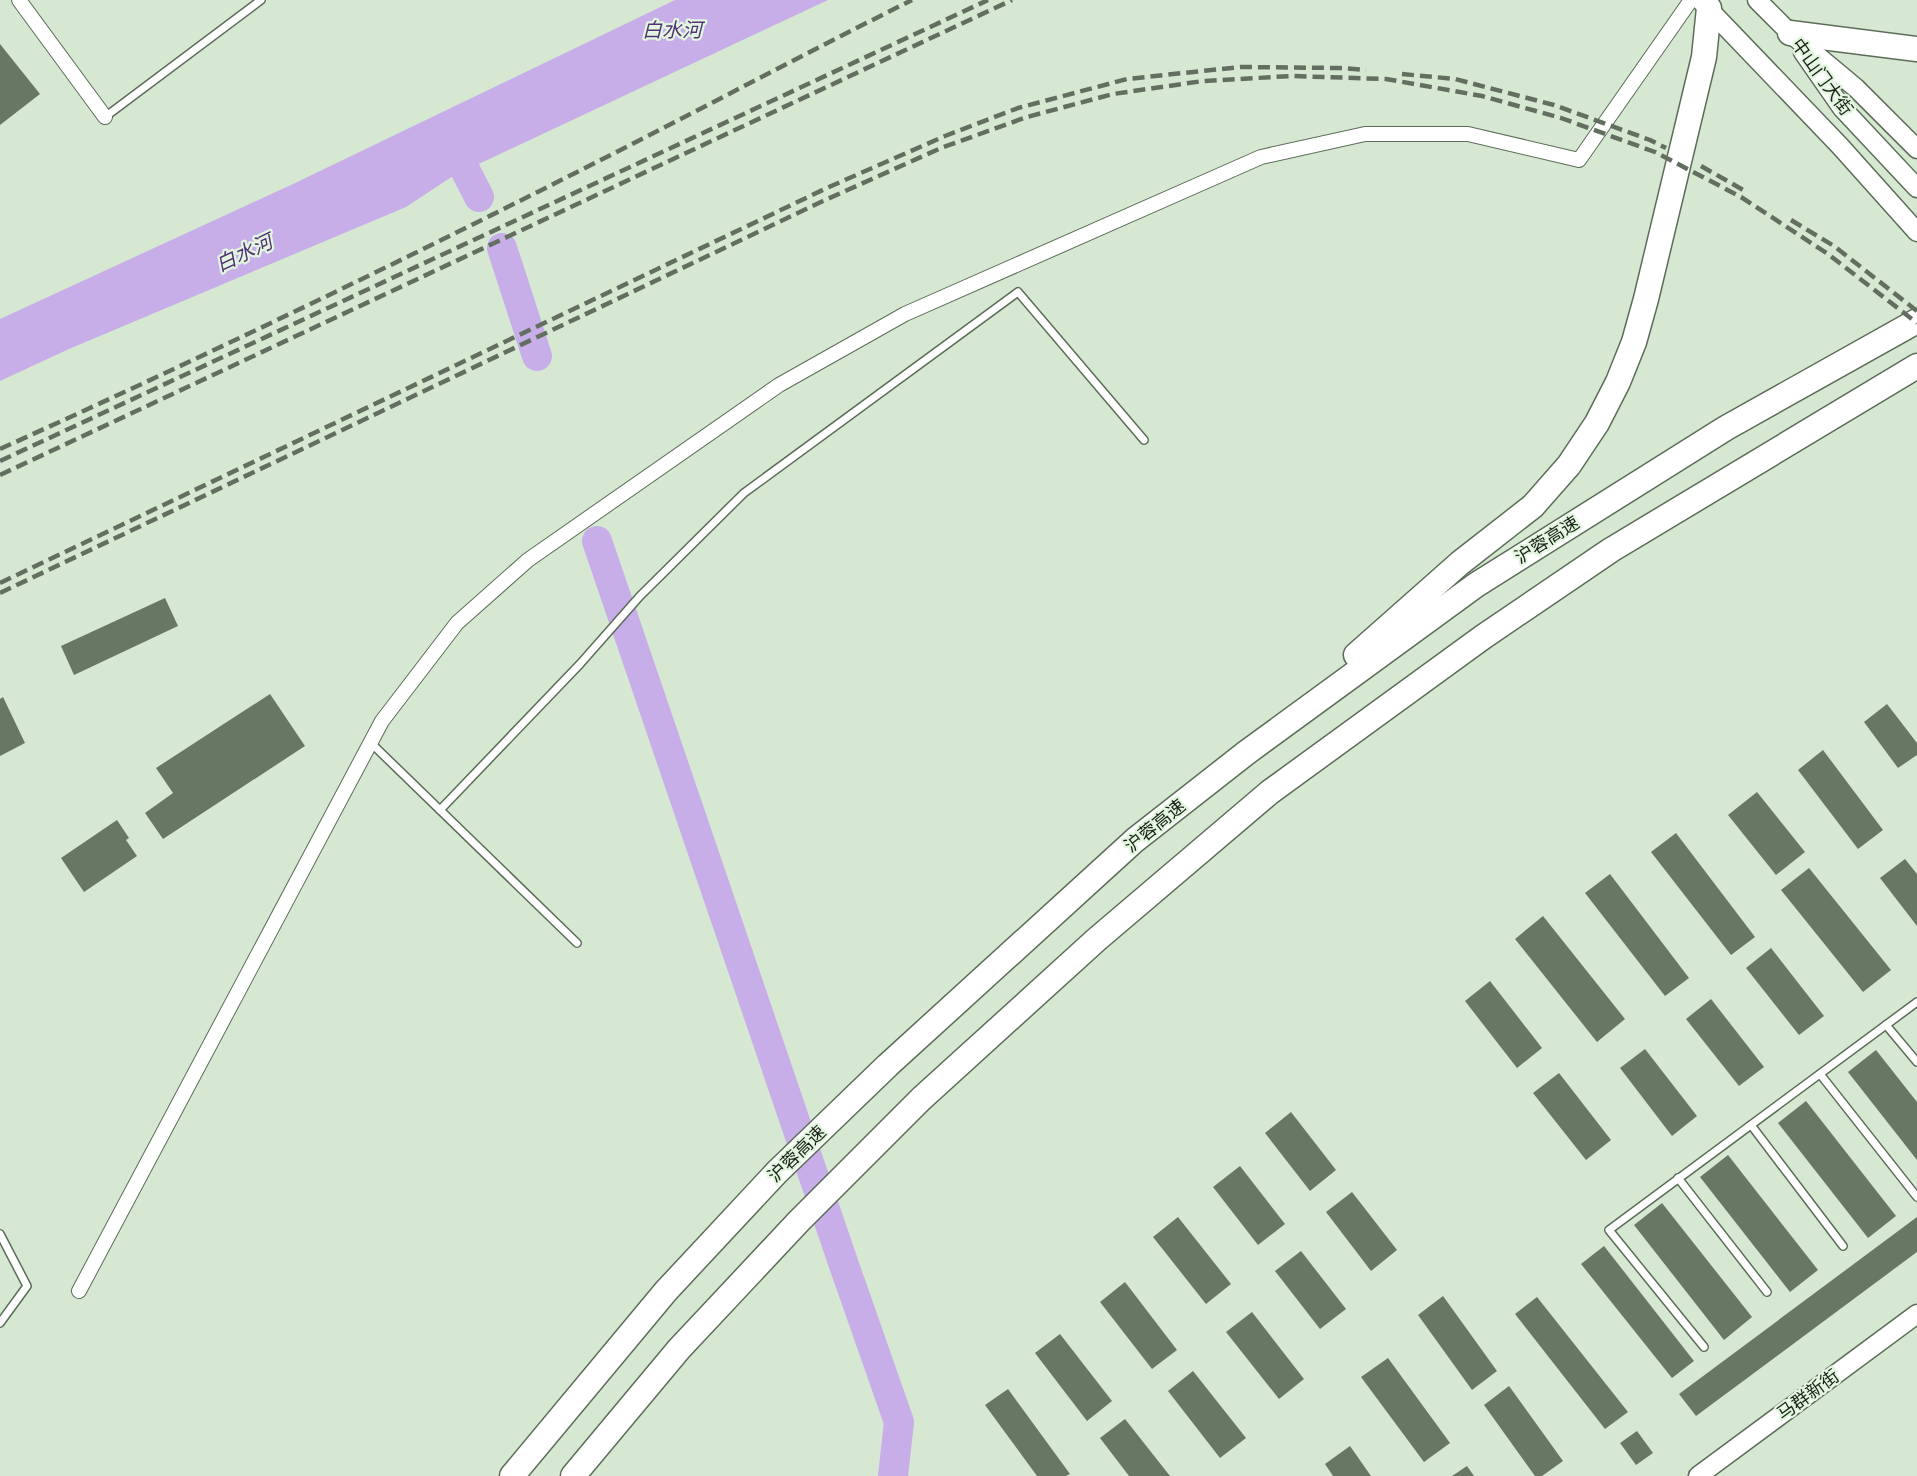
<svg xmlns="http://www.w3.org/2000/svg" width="1917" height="1476" viewBox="0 0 1917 1476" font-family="'Fira Sans Condensed','Noto Sans SC',sans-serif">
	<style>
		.water { fill: #c7aee9 }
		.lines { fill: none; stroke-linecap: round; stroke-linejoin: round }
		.river { stroke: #c7aee9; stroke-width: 30 }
		.building { fill: #677764 }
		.lane-casing { stroke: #5c6c59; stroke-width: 10 }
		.street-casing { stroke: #5c6c59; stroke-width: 16 }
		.secondary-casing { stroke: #5c6c59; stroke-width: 21 }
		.highway-casing { stroke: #5c6c59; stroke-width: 27 }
		.lane { stroke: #fff; stroke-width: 7 }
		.street { stroke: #fff; stroke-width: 14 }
		.secondary { stroke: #fff; stroke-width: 18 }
		.highway { stroke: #fff; stroke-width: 24 }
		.rail { stroke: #636e61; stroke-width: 4.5; stroke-dasharray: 12 6; stroke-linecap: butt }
		.labels { text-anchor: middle; stroke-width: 4.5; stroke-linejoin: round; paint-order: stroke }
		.street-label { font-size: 18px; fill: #1b221a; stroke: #e3f6df }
		.water-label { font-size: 20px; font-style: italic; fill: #543278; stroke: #e3f6df }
	</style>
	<rect width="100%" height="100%" fill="#d6e8d2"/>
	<polygon class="water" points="675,0 828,0 453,176 406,207 69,349 0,381 0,319 293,184"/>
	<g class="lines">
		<g class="river">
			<polyline points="455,150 479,197"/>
			<polyline points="502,248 537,356"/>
			<polyline points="597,541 845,1268 899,1422 893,1476"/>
		</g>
	</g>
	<g class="building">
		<polygon points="0,44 40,94 0,125"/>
		<polygon points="165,598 178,626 74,675 61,646"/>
		<polygon points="270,694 305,746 163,839 145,813 173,793 156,768"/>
		<polygon points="3,697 25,743 0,756 0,699"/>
		<polygon points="1887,704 1917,743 1917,755 1898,768 1864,722"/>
		<polygon points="1823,750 1883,830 1858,849 1798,770"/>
		<polygon points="1757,792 1805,852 1776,875 1728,815"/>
		<polygon points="117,820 129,838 126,840 137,856 84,892 61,858"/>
		<polygon points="1676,833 1755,937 1731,955 1651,852"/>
		<polygon points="1905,859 1917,874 1917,926 1880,878"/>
		<polygon points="1809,868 1891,970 1863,992 1781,890"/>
		<polygon points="1610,874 1689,978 1665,996 1585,893"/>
		<polygon points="1543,916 1625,1019 1597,1042 1515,939"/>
		<polygon points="1771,948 1824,1016 1799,1035 1746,968"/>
		<polygon points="1490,981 1542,1048 1517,1068 1465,1001"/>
		<polygon points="1711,999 1764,1067 1739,1086 1686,1019"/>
		<polygon points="1645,1049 1697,1116 1672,1136 1620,1068"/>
		<polygon points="1876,1050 1917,1102 1917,1160 1848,1072"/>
		<polygon points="1559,1073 1611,1140 1586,1160 1533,1093"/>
		<polygon points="1806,1101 1896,1216 1868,1238 1778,1123"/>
		<polygon points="1291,1112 1336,1170 1310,1191 1265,1133"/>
		<polygon points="1728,1155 1818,1270 1790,1292 1700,1177"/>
		<polygon points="1240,1166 1285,1224 1258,1245 1213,1187"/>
		<polygon points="1352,1192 1397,1250 1371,1271 1326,1212"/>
		<polygon points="1662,1203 1752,1317 1724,1340 1634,1225"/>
		<polygon points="1178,1217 1231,1284 1206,1304 1153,1237"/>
		<polygon points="1917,1217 1917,1252 1696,1416 1679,1394"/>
		<polygon points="1604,1246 1694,1361 1672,1378 1581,1264"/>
		<polygon points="1301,1251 1346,1309 1320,1329 1275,1271"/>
		<polygon points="1125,1282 1177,1350 1152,1369 1100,1302"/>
		<polygon points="1443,1296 1497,1371 1472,1390 1418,1315"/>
		<polygon points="1537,1297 1628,1412 1605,1429 1515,1314"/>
		<polygon points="1252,1312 1304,1379 1279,1399 1226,1332"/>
		<polygon points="1060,1334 1112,1401 1087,1421 1035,1353"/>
		<polygon points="1388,1358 1450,1443 1424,1462 1361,1377"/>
		<polygon points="1193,1371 1246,1438 1220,1458 1168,1391"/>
		<polygon points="1509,1386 1563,1461 1542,1476 1535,1476 1484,1405"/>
		<polygon points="1008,1389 1070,1474 1066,1476 1037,1476 985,1405"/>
		<polygon points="1125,1419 1170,1476 1129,1476 1100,1438"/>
		<polygon points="1637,1431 1653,1453 1636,1465 1620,1443"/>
		<polygon points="1350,1446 1371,1476 1333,1476 1325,1464"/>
		<polygon points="1467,1466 1474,1476 1452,1476"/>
	</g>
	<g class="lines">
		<defs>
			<g id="lane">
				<polyline points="105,117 261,0"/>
				<polyline points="371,743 577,943"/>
				<polyline points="440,810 580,664 640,596 744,493 1018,292 1144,440"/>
				<polyline points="1886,1025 1917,1062"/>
				<polyline points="1820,1074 1917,1197"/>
				<polyline points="1751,1125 1843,1246"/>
				<polyline points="1678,1178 1767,1292"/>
				<polyline points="0,1234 27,1286 0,1323"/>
				<polyline points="1704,1347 1609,1230 1917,1002"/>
			</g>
			<g id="street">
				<polyline points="19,0 105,117"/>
				<polyline points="79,1291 382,721 457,623 528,560 779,385 905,314 1261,157 1365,134 1468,134 1579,160 1691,0"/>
			</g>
			<g id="secondary">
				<polyline points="1700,0 1840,146 1917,232"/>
				<polyline points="1757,0 1790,33 1856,88 1917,149"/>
				<polyline points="1803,52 1842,108 1917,188"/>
				<polyline points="1698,1476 1917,1314"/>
			</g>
			<g id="highway">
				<polyline points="1790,33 1917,49"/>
				<polyline points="1356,655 1460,563 1533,506 1569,465 1597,423 1618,382 1634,342 1646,299 1704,57 1709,8"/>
				<polyline points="512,1476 666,1291 777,1172 888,1065 1135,840 1246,753 1476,585 1726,428 1917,321"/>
				<polyline points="573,1476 679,1349 799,1221 921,1099 1096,940 1270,792 1483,637 1611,550 1917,366"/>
			</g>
		</defs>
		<use href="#lane" class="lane-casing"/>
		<use href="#street" class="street-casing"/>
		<use href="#secondary" class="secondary-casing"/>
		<use href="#highway" class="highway-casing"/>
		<use href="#lane" class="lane"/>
		<use href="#street" class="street"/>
		<use href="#secondary" class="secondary"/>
		<use href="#highway" class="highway"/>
		<g class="rail">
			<polyline points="1402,74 1455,79 1554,105 1650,140 1666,148"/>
			<polyline points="1701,166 1745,191"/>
			<polyline points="1791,220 1834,246 1917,311"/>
			<path d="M 0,449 C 197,360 392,266 585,168 C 694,113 802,55 912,0"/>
			<polyline points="0,461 988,0"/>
			<polyline points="0,475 1012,0"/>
			<polyline points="0,583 829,187 945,136 1018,108 1127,79 1240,67 1340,68 1366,70"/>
			<polyline points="0,593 823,201 941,148 1027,117 1113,94 1203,81 1292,76 1386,79 1482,96 1561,118 1655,152 1741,197 1828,254 1917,323"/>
		</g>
	</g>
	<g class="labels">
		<g class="street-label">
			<text transform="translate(1822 77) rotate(54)" y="6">中山门大街</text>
			<text transform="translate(1547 540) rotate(-32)" y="6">沪蓉高速</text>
			<text transform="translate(1155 826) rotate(-39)" y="6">沪蓉高速</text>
			<text transform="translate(797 1154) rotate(-44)" y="6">沪蓉高速</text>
			<text transform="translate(1808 1395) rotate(-36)" y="6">马群新街</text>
		</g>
		<g class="water-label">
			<text x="672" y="37">白水河</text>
			<text transform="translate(244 253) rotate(-25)" y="7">白水河</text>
		</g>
	</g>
</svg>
